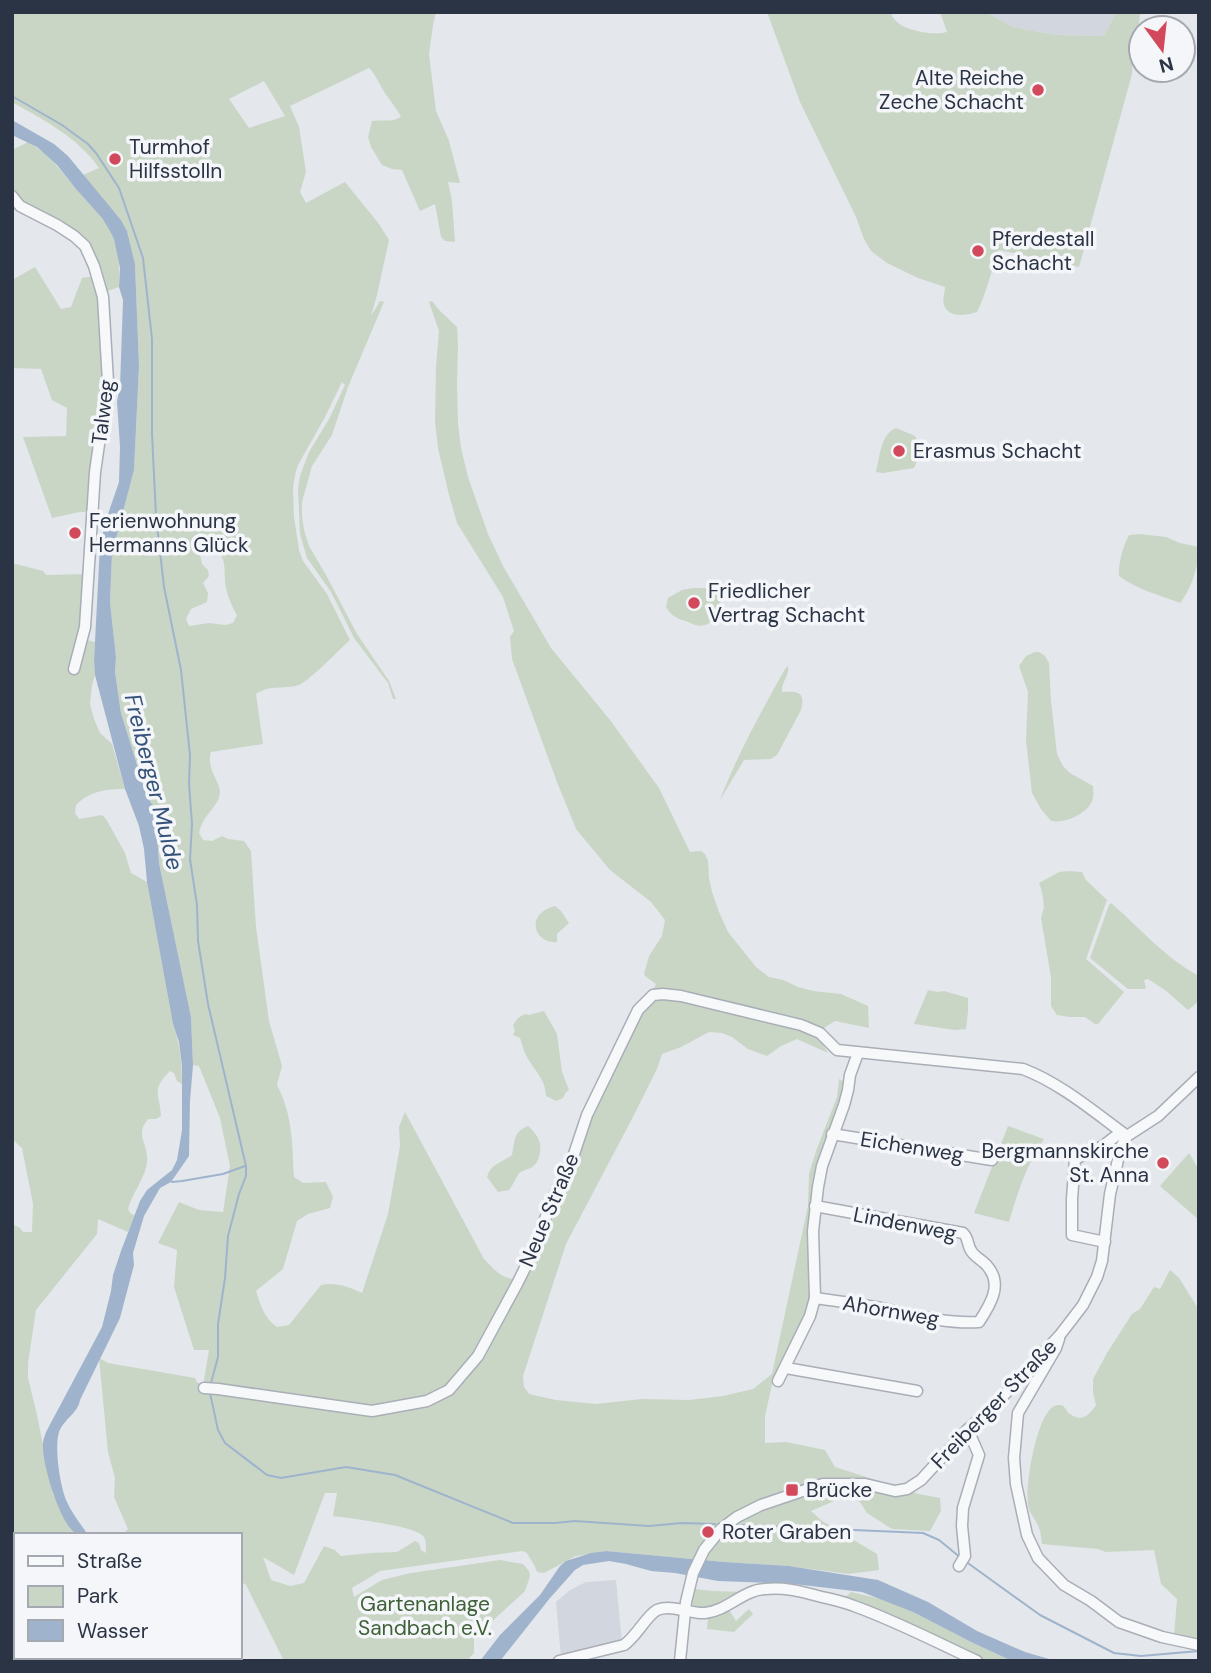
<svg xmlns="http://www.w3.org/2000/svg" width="1211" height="1673" viewBox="0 0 1211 1673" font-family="'DM Sans',sans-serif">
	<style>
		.built { fill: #d2d6de }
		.green { fill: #c9d6c5; fill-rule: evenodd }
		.water { fill: #9fb4cc }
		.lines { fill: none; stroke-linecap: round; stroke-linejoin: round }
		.stream { stroke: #9fb4cc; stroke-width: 2 }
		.minor-casing { stroke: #a9aeb7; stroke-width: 13 }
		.minor { stroke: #f7f8fa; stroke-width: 10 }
		.poi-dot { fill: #d1495b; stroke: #f4f6f9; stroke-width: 2.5 }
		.labels { text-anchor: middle; stroke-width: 7; stroke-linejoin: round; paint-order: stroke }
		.poi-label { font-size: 21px; fill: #2b3445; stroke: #f4f6f9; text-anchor: start }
		.street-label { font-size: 21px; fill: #2b3445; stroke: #f4f6f9 }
		.park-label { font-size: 21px; fill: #3f6138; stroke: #f4f6f9 }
		.water-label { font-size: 23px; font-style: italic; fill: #34527a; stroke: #f4f6f9 }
	</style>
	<rect width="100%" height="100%" fill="#e4e7ec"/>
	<g class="built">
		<polygon points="986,12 1116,12 1104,36 1056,35 1013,27"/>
		<polygon points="616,1580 622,1643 561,1657 556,1602 570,1590 586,1582"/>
	</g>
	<g class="green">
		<path d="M 12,12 L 436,12 L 433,25 L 429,54 L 436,111 L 449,141 L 460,183 L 448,182 L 452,201 L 455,242 L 445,241 L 441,237 L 435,204 L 420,211 L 402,170 L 392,169 L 382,165 L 371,147 L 368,137 L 372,121 C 382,119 391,123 401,117 C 396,107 391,102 385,93 C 379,84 376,75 369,68 L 290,106 L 299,127 L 306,172 L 300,192 L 306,203 L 345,182 L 379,224 L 389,240 L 377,295 L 371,316 L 380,301 L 384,302 L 348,387 L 332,435 L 312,466 L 302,502 L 302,516 L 304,530 L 309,546 L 326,575 L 357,634 L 389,681 L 396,699 L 393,699 L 388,683 L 354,638 L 331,592 L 307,558 L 300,534 L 298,489 L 300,476 L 309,452 L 329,419 L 345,385 L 342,382 L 325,417 L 298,465 L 295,475 L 293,489 L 294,517 L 299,550 L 303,561 L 327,594 L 350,640 C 340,649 309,681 299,685 C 284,690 270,684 256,694 L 263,744 L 211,752 C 206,768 218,778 220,791 C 221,802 207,813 203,822 C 201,825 200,829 199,833 L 203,840 L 212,841 L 222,836 L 228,839 L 244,841 L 251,851 L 256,927 L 269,1021 L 282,1066 L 277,1085 C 293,1116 292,1143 294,1177 L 303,1183 L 326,1182 L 333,1197 L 330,1208 L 308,1214 L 297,1221 L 283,1269 L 256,1291 C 261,1306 264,1318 277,1327 L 289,1325 L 321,1285 C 336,1282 349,1287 362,1293 L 388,1214 L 400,1146 L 399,1127 L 405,1112 L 484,1259 C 498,1273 501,1279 522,1280 L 597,1101 L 656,984 L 645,976 L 644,974 L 649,956 L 662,936 L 665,920 L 651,902 L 610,870 L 576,829 L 557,782 L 512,659 L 510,637 L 514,631 L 503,597 L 457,523 L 449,495 L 438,448 L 435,422 L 436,367 L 439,331 L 429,302 L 432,301 L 439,310 L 457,327 L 458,345 L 457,385 L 458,423 L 461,448 L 468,477 L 488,534 L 503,566 L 551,648 L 610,720 L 659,788 L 690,852 L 701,851 L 705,854 L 708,861 L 709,878 L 712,892 L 719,912 L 728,932 L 756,967 L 769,977 L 783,980 L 798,987 L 813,991 L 841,994 L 868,1006 L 869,1028 L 835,1021 L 816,1033 L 828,1053 L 797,1039 L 781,1046 L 767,1056 L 748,1049 L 732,1037 L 722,1033 L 709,1032 L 681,1047 L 662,1054 L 657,1069 L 634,1115 L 566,1244 L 523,1376 L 524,1387 L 529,1394 L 556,1400 L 596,1404 L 642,1399 L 689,1400 L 723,1396 L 753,1389 L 772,1374 L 808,1206 L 809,1174 L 816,1151 L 837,1097 L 839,1079 L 846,1083 L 815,1179 L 810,1230 L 810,1301 L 807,1313 L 773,1380 L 765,1416 L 765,1443 L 786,1442 L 825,1450 L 835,1467 L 919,1494 L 940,1498 L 941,1511 L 930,1531 L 892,1529 L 867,1513 L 860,1502 L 852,1497 L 834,1501 L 811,1511 L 822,1521 L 877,1554 L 879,1570 L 848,1574 L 789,1566 L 724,1562 L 606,1551 L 576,1556 L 544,1573 L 537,1572 C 534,1562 531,1561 527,1553 L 522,1551 L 380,1571 L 352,1588 L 354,1597 L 382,1580 L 411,1573 L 500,1560 L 523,1564 L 529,1571 L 530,1576 L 525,1591 L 474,1638 L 474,1653 L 467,1661 L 284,1661 L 246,1585 L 240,1581 L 240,1535 L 122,1535 L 128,1529 L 114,1497 L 115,1478 L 108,1452 L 99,1358 L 108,1363 L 195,1378 L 197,1382 L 203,1386 L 209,1350 L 194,1350 L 174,1287 L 177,1250 L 158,1243 L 179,1202 L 199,1210 L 223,1212 L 230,1166 L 220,1118 L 199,1066 L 193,1065 L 191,1017 L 159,863 L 155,808 L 147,797 L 121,713 L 115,672 L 116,657 L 110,602 L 112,554 L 134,470 L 139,366 L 135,264 L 127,231 L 121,220 L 83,175 L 99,168 C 78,137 43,120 12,102 ZM 264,81 L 285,116 L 249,128 L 229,99 ZM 213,547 C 229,558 223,573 226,588 C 228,597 232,607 237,615 L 233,623 L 225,625 L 209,623 L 189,626 L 186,619 L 191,609 L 207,602 L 208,593 L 203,583 L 209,576 L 208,570 L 202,564 L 200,554 L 205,550 ZM 325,1493 L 337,1493 L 333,1516 C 348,1518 418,1526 424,1537 C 426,1540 426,1549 426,1553 L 421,1550 L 419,1543 L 415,1541 L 397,1552 L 370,1553 L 341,1556 L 335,1550 L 324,1546 L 304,1583 L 290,1586 L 271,1580 L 263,1557 L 294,1575 Z"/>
		<path d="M 767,12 L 890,12 C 892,16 894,19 897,22 C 906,31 936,36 947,32 L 940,12 L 986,12 L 1013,27 L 1056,35 L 1104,36 L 1116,12 L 1140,12 L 1137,54 L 1133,61 L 1132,74 L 1079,267 L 999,250 C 991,271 987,292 977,312 C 967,315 949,319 944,305 C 942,300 945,293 945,287 L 918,278 L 887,263 L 871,251 L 864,239 L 856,217 L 800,102 Z"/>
		<path d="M 28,142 C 50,154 62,173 78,191 C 90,206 108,220 114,239 C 119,255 120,271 119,287 L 105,292 L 92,253 L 44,216 L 17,198 L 12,187 L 12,150 Z"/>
		<polygon points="35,267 61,309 71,307 82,278 95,276 99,293 106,382 89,512 80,512 52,518 23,437 66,436 67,408 52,400 41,369 12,368 12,280"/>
		<path d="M 896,428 L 915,436 L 922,449 L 914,468 L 883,473 L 876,472 C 880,457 880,435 896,428 Z"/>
		<path d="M 1139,534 L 1166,537 L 1180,543 L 1199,547 C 1199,565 1191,590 1180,603 C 1159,595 1136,589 1119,576 C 1118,564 1123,546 1129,535 Z"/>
		<path d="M 12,563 L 43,571 L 46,575 L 88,574 L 82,639 L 95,642 L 94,661 L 95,675 L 92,685 L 90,704 L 94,719 L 100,733 L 112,744 L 125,789 C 106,789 90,791 76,805 L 75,813 L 79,819 L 102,815 L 106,819 L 125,853 L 131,873 L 147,882 L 173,1024 C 180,1044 182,1063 182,1084 L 177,1081 L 174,1073 L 170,1071 C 150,1091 160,1093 161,1116 L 156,1119 L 148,1119 C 134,1136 149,1143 147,1162 C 146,1176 132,1194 128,1209 L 131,1214 L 135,1215 L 128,1232 L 98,1219 L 97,1234 L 36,1310 L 28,1363 L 28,1378 L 37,1415 L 53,1494 L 72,1529 L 78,1535 L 16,1535 L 16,1657 L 130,1657 L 132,1661 L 12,1661 L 12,1224 L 20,1228 L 23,1232 L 32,1232 L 33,1204 L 22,1148 L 12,1139 Z"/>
		<path d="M 693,588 C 701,588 708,587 714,591 C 728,600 717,623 704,625 C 698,627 693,624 688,622 C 678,619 671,616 666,607 L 668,598 L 682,590 Z"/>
		<path d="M 1035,652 L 1039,652 L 1045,656 L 1049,663 L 1051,701 L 1057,754 L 1063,766 L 1070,773 L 1093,786 C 1093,789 1094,795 1093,798 C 1090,813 1065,824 1051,821 L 1041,809 L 1032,793 L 1026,741 L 1028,692 L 1019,666 L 1026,656 Z"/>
		<path d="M 788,666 C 790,675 781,682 782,692 C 797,691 806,691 801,710 L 777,755 L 771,759 L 744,760 L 720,800 C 737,755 761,712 785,669 Z"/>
		<polygon points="1069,871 1082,872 1086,880 1107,900 1086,959 1124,992 1098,1024 1095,1024 1085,1017 1070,1017 1057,1015 1051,1006 1051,977 1041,918 1044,907 1043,898 1041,888 1039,883 1059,872"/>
		<path d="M 1111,903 C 1140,928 1165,958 1199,976 L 1199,1001 L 1188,1010 L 1165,990 L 1148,979 L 1144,980 L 1146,988 L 1144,989 L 1128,989 L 1090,958 L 1109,905 Z"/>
		<path d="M 555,906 L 561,911 L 569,923 L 557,934 L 557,942 C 536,945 523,914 555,906 Z"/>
		<polygon points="928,990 938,992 944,991 968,998 968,1012 966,1029 955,1030 914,1024"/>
		<path d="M 544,1011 L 557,1034 L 562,1072 L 569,1090 L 566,1092 L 563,1098 L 556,1101 L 546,1096 C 546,1079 532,1068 526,1055 C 523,1050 522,1043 520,1038 L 513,1035 L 515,1031 L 513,1025 L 518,1018 L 525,1014 L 529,1015 Z"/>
		<path d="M 528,1126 C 538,1135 543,1143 539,1157 C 537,1162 537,1163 532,1167 C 528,1170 521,1170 518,1175 C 515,1180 513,1185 509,1190 L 498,1192 L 487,1177 C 490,1164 503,1162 512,1155 C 515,1141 513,1132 528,1126 Z"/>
		<path d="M 1008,1126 L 1044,1139 C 1026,1166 1018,1191 1009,1222 L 974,1213 Z"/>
		<polygon points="1189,1153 1199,1170 1199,1220 1160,1186"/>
		<path d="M 1170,1270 L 1179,1278 L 1199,1310 L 1199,1641 L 1174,1636 L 1177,1599 L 1161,1584 L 1154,1550 L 1106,1552 L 1098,1549 L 1042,1544 C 1041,1539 1041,1533 1039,1528 C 1036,1519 1029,1514 1028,1504 C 1025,1487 1037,1406 1058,1405 C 1066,1404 1065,1411 1070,1414 C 1082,1423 1090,1414 1096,1405 L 1093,1393 L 1093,1379 L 1107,1353 L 1132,1314 L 1140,1309 L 1154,1287 L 1160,1289 Z"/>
		<path d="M 695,1589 L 713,1591 L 742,1592 C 729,1600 709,1614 693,1605 L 692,1599 Z"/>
		<path d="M 851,1592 L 885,1600 L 913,1612 L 973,1643 L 1012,1661 L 985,1661 L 899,1621 L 896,1616 C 878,1609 861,1606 842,1600 Z"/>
		<polygon points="728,1608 736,1621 749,1609 753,1614 734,1632 707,1629 708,1618"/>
	</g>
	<g class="water">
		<path d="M 12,120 L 54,144 L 68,156 L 121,220 L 127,231 L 135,264 L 139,366 L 134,470 L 112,554 L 110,602 L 116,657 L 115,672 L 121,713 L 147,797 L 155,808 L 159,863 L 191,1017 L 193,1065 L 190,1101 L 189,1156 L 171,1182 L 160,1188 L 144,1216 L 133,1253 L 134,1265 L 120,1318 L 80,1400 C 78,1413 64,1419 59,1432 C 54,1447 60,1487 67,1502 C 72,1514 81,1524 88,1535 C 85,1535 80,1535 77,1534 C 60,1526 41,1461 43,1443 C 43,1439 45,1436 46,1432 L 102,1327 L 111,1291 L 113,1275 L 121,1251 L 140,1201 L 147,1190 L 172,1170 L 177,1160 L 182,1130 L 182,1066 L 179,1042 L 173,1024 L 147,882 L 144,849 L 139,826 L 125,789 L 95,675 L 94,661 L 100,545 L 107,517 L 119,482 L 120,447 L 117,401 L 120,387 L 123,300 L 119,287 L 120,268 L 114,239 L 110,231 L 102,218 L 76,189 L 57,165 L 37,147 L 12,135 Z"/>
		<polygon points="606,1551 724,1562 789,1566 878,1580 928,1602 977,1631 1025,1652 1056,1661 1012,1661 973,1643 913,1612 862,1592 794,1584 718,1581 675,1573 651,1571 626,1564 609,1561 583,1565 575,1570 550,1598 500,1661 480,1661 500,1635 540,1595 560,1566 566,1561 591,1553"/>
	</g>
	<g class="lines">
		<g class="stream">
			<polyline points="12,96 62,125 88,144 96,153 119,188 143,258 152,339 152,434 156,516 164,587 181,670 190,755 189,784 192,824 190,859 197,905 198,941 208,1004 246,1166 246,1176 239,1194 228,1236 225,1278 218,1324 218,1357 211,1383"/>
			<polyline points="172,1182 182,1181 223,1174 245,1166"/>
			<polyline points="210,1393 218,1430 225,1443 267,1475 281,1478 346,1467 395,1475 513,1523 555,1523 575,1521 649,1526 682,1523 715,1524"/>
			<polyline points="739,1525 923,1533 939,1540 961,1558"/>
			<polyline points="965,1561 1040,1615 1114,1653 1141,1656 1199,1651"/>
		</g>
		<defs>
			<g id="minor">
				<polyline points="12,196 20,206 57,225 74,236 85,246 94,266 103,297 108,382 95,472 85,627 74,669"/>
				<polyline points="832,1134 992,1160"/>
				<polyline points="1105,1242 1072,1235 1072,1199 1075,1159 1103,1146 1121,1132"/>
				<path d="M 815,1298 C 837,1301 859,1304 881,1308 C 913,1315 946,1324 979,1322 C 990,1305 1003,1285 988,1267 C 984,1261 976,1258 972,1252 C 967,1246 969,1238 963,1233 L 815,1206"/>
				<polyline points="1059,1339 1056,1348 1018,1413 1014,1458 1016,1484 1027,1535 1038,1558 1064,1585 1091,1601 1119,1622 1162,1637 1199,1645"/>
				<polyline points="786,1368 917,1391"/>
				<polyline points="778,1381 810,1316 815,1298 813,1231 818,1187 822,1166 844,1105 848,1090 850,1075 858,1053"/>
				<path d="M 204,1388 L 218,1389 L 372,1411 L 427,1401 L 449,1390 L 478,1356 L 517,1284 L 529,1260 L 554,1196 L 573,1157 L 587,1115 L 638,1010 L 653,995 L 663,994 L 681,996 L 801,1025 L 820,1033 L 837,1050 L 1023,1069 C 1062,1084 1094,1112 1127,1136"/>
				<polyline points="959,1566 965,1556 962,1526 963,1508 979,1455 972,1439 966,1432"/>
				<path d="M 559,1661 L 624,1645 C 636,1637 647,1615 657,1610 C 672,1604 690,1614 705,1613 C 727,1611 743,1590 765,1589 C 783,1587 800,1591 818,1596 C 830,1599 842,1601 854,1606 C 896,1621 936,1642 977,1661"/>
				<polyline points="680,1661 686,1602 693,1573 704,1550 721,1529 737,1517 761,1505 823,1484 865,1484 895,1491 907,1489 921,1480 967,1430 992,1408 1060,1335 1083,1305 1097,1277 1102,1261 1110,1194 1121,1147 1127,1136 1158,1116 1199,1077"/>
			</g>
		</defs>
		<use href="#minor" class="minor-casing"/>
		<use href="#minor" class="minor"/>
	</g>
	<g class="poi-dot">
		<circle cx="1038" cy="90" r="7"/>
		<circle cx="115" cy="159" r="7"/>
		<circle cx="978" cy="251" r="7"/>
		<circle cx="899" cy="451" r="7"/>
		<circle cx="75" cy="533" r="7"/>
		<circle cx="694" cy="603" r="7"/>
		<circle cx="1163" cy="1163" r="7"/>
		<rect x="785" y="1483" width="14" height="14" rx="3.5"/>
		<circle cx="708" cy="1532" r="7"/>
	</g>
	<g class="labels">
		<g class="poi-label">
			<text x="1024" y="85" text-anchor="end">Alte Reiche<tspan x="1024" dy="24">Zeche Schacht</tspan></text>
			<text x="129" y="154">Turmhof<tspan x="129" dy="24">Hilfsstolln</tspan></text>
			<text x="992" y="246">Pferdestall<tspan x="992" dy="24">Schacht</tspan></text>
			<text x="913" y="458">Erasmus Schacht</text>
			<text x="89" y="528">Ferienwohnung<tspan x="89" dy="24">Hermanns Glück</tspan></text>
			<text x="708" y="598">Friedlicher<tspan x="708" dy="24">Vertrag Schacht</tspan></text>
			<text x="1149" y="1158" text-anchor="end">Bergmannskirche<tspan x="1149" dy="24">St. Anna</tspan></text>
			<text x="806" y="1497">Brücke</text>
			<text x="722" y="1539">Roter Graben</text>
		</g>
		<g class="street-label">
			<text transform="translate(103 412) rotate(-83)" y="7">Talweg</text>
			<text transform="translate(912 1147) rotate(9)" y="7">Eichenweg</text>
			<text transform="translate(549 1210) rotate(-67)" y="7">Neue Straße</text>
			<text transform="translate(905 1224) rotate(11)" y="7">Lindenweg</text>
			<text transform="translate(891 1311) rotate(10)" y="7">Ahornweg</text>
			<text transform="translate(994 1404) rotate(-46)" y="7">Freiberger Straße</text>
		</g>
		<g class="park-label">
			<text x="425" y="1611">Gartenanlage<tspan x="425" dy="24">Sandbach e.V.</tspan></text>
		</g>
		<g class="water-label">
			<text transform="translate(154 782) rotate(76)" y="8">Freiberger Mulde</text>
		</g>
	</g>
	<rect width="1211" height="1673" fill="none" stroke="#2b3445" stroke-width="28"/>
	<rect x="14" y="1533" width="228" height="126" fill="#f4f6f9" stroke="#a4a8b1" stroke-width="2"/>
	<rect x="28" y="1556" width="35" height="10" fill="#f7f8fa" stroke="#a4a8b1" stroke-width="2"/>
	<text x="77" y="1568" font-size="21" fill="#2b3445">Straße</text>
	<rect x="28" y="1586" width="35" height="21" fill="#c9d6c5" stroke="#a4a8b1" stroke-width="2"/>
	<text x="77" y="1603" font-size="21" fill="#2b3445">Park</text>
	<rect x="28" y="1620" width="35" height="21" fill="#9fb4cc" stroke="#a4a8b1" stroke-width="2"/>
	<text x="77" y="1638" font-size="21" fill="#2b3445">Wasser</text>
	<g transform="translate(1162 49) rotate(165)"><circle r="33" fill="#f4f6f9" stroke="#a4a8b1" stroke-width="2"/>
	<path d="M0-5L12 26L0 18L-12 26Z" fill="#d1495b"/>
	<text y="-10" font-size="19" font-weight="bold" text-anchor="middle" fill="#2b3445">N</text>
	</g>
</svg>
